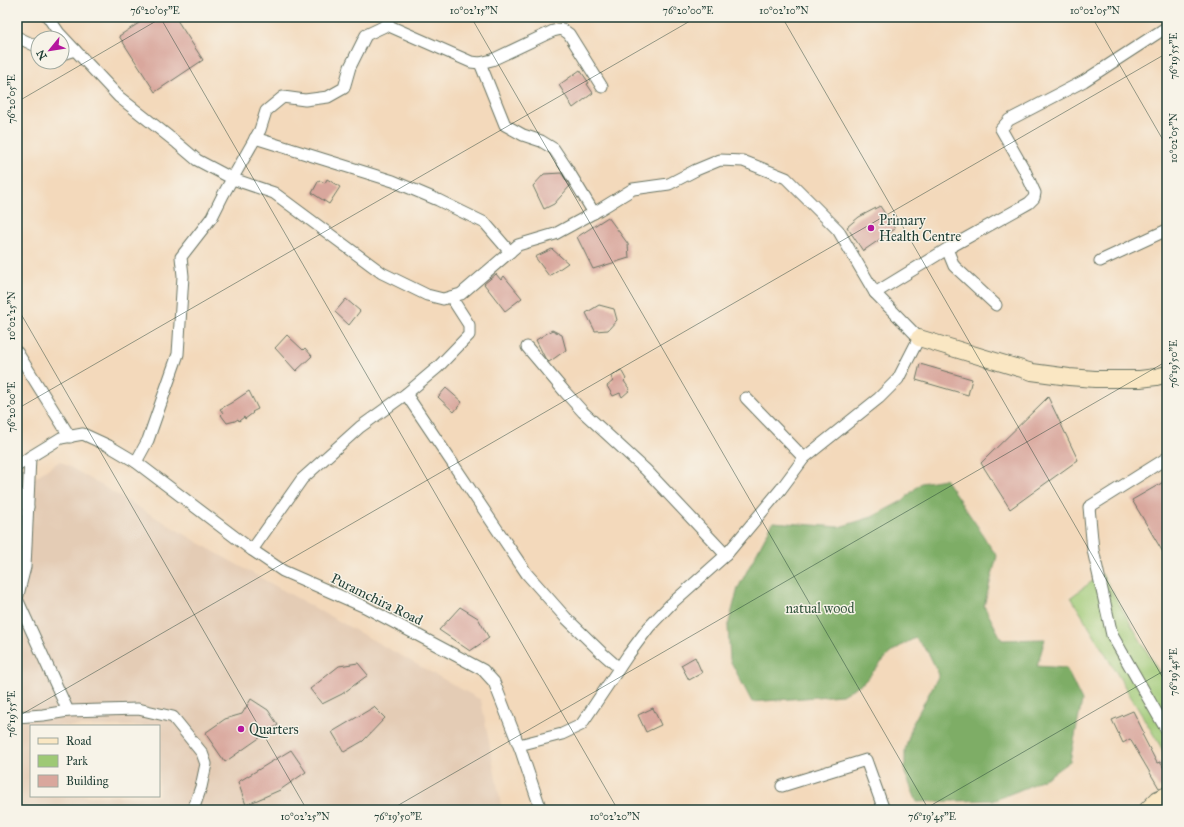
<svg xmlns="http://www.w3.org/2000/svg" width="1184" height="827" viewBox="0 0 1184 827" font-family="'IM FELL Great Primer',serif">
	<style>
		.built { fill: #e4ccb5; fill-rule: evenodd }
		.green { fill: #9ec975; stroke: #5e8354 }
		.forest { fill: #7ead66; stroke: #4e754d }
		.building { fill: #d9a79d }
		.lines { fill: none; stroke-linecap: round; stroke-linejoin: round }
		.street-casing { stroke: #697463; stroke-width: 13 }
		.secondary-casing { stroke: #697463; stroke-width: 18 }
		.street { stroke: #fff; stroke-width: 11 }
		.secondary { stroke: #fae7c3; stroke-width: 16 }
		.ticks { fill: none; stroke: #1f3d34; stroke-width: 1; stroke-opacity: 0.45 }
		.poi-dot { fill: #b5179e; stroke: #f7f3e8; stroke-width: 1.5 }
		.labels { text-anchor: middle; stroke-width: 3; stroke-linejoin: round; paint-order: stroke }
		.poi-label { font-size: 14px; fill: #1f3d34; stroke: #f7f3e8; text-anchor: start }
		.street-label { font-size: 14px; fill: #1f3d34; stroke: #f7f3e8 }
		.park-label { font-size: 14px; fill: #385941; stroke: #f7f3e8 }
		.neatline { fill: none; stroke: #1f3d34; stroke-width: 1.5 }
		.ticks-label { font-size: 10px; text-anchor: middle; fill: #1f3d34 }
	</style>
	<rect width="100%" height="100%" fill="#f7f3e8"/>
	<filter id="ink" filterUnits="userSpaceOnUse"><feTurbulence type="fractalNoise" baseFrequency=".025" numOctaves="2"/><feDisplacementMap in="SourceGraphic" scale="8" xChannelSelector="R" yChannelSelector="G"/><feConvolveMatrix kernelMatrix="1 2 1 2 8 2 1 2 1" color-interpolation-filters="sRGB"/></filter>
	<filter id="wash" filterUnits="userSpaceOnUse"><feTurbulence type="fractalNoise" baseFrequency=".012" numOctaves="4" result="noise"/><feDisplacementMap in="SourceGraphic" scale="16" xChannelSelector="R" yChannelSelector="G"/><feGaussianBlur stdDeviation="0.9" result="paint"/><feColorMatrix in="noise" values="0 0 0 0 0 0 0 0 0 0 0 0 0 0 0 0 0 1.4 0 .05"/><feComposite in="paint" operator="in"/></filter>
	<g filter="url(#wash)">
		<rect width="100%" height="100%" fill="#f3d9bb"/>
		<path class="built" d="M 60,461 L 218,554 L 481,700 L 502,810 L 17,810 L 17,489 ZM 31,726 L 159,726 L 159,796 L 31,796 Z"/>
		<polygon class="green" points="1102,574 1167,686 1167,757 1071,597"/>
		<polygon class="forest" points="945,479 978,527 987,542 997,556 984,606 1002,640 1045,639 1037,666 1066,668 1082,701 1070,761 1049,776 1027,787 995,800 917,802 905,773 905,750 913,723 939,675 928,652 915,638 902,645 889,654 864,682 842,695 752,702 730,660 728,626 738,588 773,522 839,527 872,517 902,501 921,483"/>
		<g id="blocks">
			<g class="building">
				<polygon points="148,17 175,17 203,60 155,92 119,36"/>
				<polygon points="580,70 589,83 587,84 593,93 573,108 559,85"/>
				<polygon points="561,173 570,186 554,204 544,209 533,186 544,174"/>
				<polygon points="327,179 340,187 329,204 312,193 319,180 325,183"/>
				<polygon points="880,206 895,229 863,251 847,227 859,217"/>
				<polygon points="608,217 628,244 629,258 593,269 577,237"/>
				<polygon points="552,249 568,263 549,276 535,257"/>
				<polygon points="496,274 501,280 504,276 522,298 505,311 484,284"/>
				<polygon points="346,299 360,311 349,325 335,312"/>
				<polygon points="599,305 614,309 617,320 608,330 595,331 586,313"/>
				<polygon points="552,330 562,335 566,350 549,362 545,358 536,340"/>
				<polygon points="287,335 303,350 305,348 312,356 296,371 275,348"/>
				<polygon points="920,364 972,379 968,395 916,380"/>
				<polygon points="621,370 626,379 624,381 630,390 622,397 620,393 613,396 607,386 613,381 611,377"/>
				<polygon points="446,388 462,402 454,412 438,397"/>
				<polygon points="249,391 258,409 252,412 253,413 245,419 244,417 239,421 238,419 235,421 227,423 221,415 223,413 220,409 231,403"/>
				<polygon points="1048,397 1078,460 1010,509 981,463"/>
				<polygon points="1167,480 1167,559 1132,500"/>
				<polygon points="460,607 478,618 489,638 470,651 439,630"/>
				<polygon points="695,657 702,673 689,680 681,665"/>
				<polygon points="358,663 368,675 342,694 322,704 310,689 339,666"/>
				<polygon points="251,699 268,710 278,725 225,762 205,733 225,719 242,714"/>
				<polygon points="374,707 385,718 363,741 344,752 332,732"/>
				<polygon points="653,708 661,725 646,732 638,715"/>
				<polygon points="1133,711 1144,733 1142,734 1157,763 1160,762 1167,773 1167,786 1159,788 1130,739 1123,743 1112,720"/>
				<polygon points="291,750 306,772 280,790 246,805 238,782"/>
			</g>
		</g>
	</g>
	<g filter="url(#ink)">
		<use href="#blocks" fill-opacity="0" stroke="#697463" stroke-width="1"/>
		<g class="lines">
			<defs>
				<g id="street">
					<polyline points="48,17 59,33 119,97 177,143 197,160 233,179 274,193 382,273 427,295 443,299 461,294 518,245 555,234 599,210 633,189 669,184 696,170 720,160 743,161 786,178 838,230 875,293 919,338 898,379 879,398 804,458 781,489 726,555 671,604 649,627 628,655 581,725 562,734 519,745"/>
					<polyline points="387,25 471,62 480,63 492,60 553,31 562,29 569,34 602,87"/>
					<polyline points="17,37 38,47"/>
					<polyline points="62,54 75,50"/>
					<polyline points="480,63 505,125 523,135 541,141 554,149 566,167 594,213"/>
					<polyline points="255,138 393,181 438,200 485,223 510,252"/>
					<polyline points="947,249 954,266 996,305"/>
					<polyline points="1100,261 1167,230"/>
					<polyline points="875,293 947,249 1029,203 1034,198 1035,193 1025,171 1001,129 1009,120 1084,81 1167,27"/>
					<polyline points="527,347 565,392 583,412 646,470 726,555"/>
					<polyline points="17,352 70,437"/>
					<polyline points="406,394 527,574 566,618 602,653 619,668"/>
					<polyline points="746,398 804,458"/>
					<polyline points="30,457 25,567 17,599 68,711"/>
					<polyline points="1167,458 1089,507 1093,550 1112,635 1167,731"/>
					<polyline points="136,462 252,550 283,571 365,607 483,670 494,682 521,751 541,810"/>
					<polyline points="17,466 30,457 61,438 83,434 109,446 136,462 148,440 178,354 183,276 181,257 212,217 223,195 260,130 266,111 283,97 305,100 328,97 344,88 350,67 366,35 387,25 389,17"/>
					<polyline points="17,492 28,507"/>
					<polyline points="252,550 302,479 360,427 406,394 438,367 469,335 469,325 451,297"/>
					<polyline points="17,717 43,715 68,711 138,709 173,717 202,753 206,764 201,787 193,810"/>
					<polyline points="782,786 866,760 884,810"/>
				</g>
				<g id="secondary">
					<polyline points="919,338 1032,372 1069,377 1095,379 1140,379 1156,377 1167,374"/>
					<polyline points="1147,810 1158,799 1167,795"/>
				</g>
			</defs>
			<use href="#street" class="street-casing"/>
			<use href="#secondary" class="secondary-casing"/>
			<use href="#street" class="street"/>
			<use href="#secondary" class="secondary"/>
		</g>
	</g>
	<path class="ticks" d="M 160,17 L 618,810M 471,17 L 929,810M 782,17 L 1167,685M 1092,17 L 1167,147M 17,102 L 163,17M 17,307 L 307,810M 17,409 L 697,17M 17,717 L 1167,53M 390,810 L 1167,361M 923,810 L 1167,669"/>
	<g class="poi-dot">
		<circle cx="871" cy="228" r="4"/>
		<circle cx="241" cy="729" r="4"/>
	</g>
	<g class="labels">
		<g class="poi-label">
			<text x="879" y="225">Primary<tspan x="879" dy="16">Health Centre</tspan></text>
			<text x="249" y="734">Quarters</text>
		</g>
		<g class="street-label">
			<text transform="translate(377 599) rotate(26)" y="5">Puramchira Road</text>
		</g>
		<g class="park-label">
			<text x="820" y="613">natual wood</text>
		</g>
	</g>
	<rect width="1184" height="827" fill="none" stroke="#f7f3e8" stroke-width="44"/>
	<rect x="30" y="725" width="130" height="72" fill="#f7f3e8" stroke="#a1aaa0"/>
	<rect x="38" y="738" width="20" height="6" fill="#fae7c3" stroke="#a1aaa0"/>
	<text x="66" y="745" font-size="12" fill="#1f3d34">Road</text>
	<rect x="38" y="755" width="20" height="12" fill="#9ec975" stroke="#a1aaa0"/>
	<text x="66" y="765" font-size="12" fill="#1f3d34">Park</text>
	<rect x="38" y="775" width="20" height="12" fill="#d9a79d" stroke="#a1aaa0"/>
	<text x="66" y="785" font-size="12" fill="#1f3d34">Building</text>
	<g transform="translate(50 50) rotate(240)"><circle r="19" fill="#f7f3e8" stroke="#a1aaa0"/>
	<path d="M0-3L7 15L0 10L-7 15Z" fill="#b5179e"/>
	<text y="-6" font-size="11" font-weight="bold" text-anchor="middle" fill="#1f3d34">N</text>
	</g>
	<rect x="22" y="22" width="1140" height="783" class="neatline"/>
	<g class="ticks-label">
		<text x="155" y="14">76°20'05"E</text>
		<text x="474" y="14">10°02'15"N</text>
		<text x="688" y="14">76°20'00"E</text>
		<text x="784" y="14">10°02'10"N</text>
		<text x="1095" y="14">10°02'05"N</text>
		<text transform="translate(1173 56) rotate(-90)" y="4">76°19'55"E</text>
		<text transform="translate(11 99) rotate(-90)" y="4">76°20'05"E</text>
		<text transform="translate(1173 138) rotate(-90)" y="4">10°02'05"N</text>
		<text transform="translate(11 316) rotate(-90)" y="4">10°02'25"N</text>
		<text transform="translate(1173 364) rotate(-90)" y="4">76°19'50"E</text>
		<text transform="translate(11 407) rotate(-90)" y="4">76°20'00"E</text>
		<text transform="translate(1173 672) rotate(-90)" y="4">76°19'45"E</text>
		<text transform="translate(11 714) rotate(-90)" y="4">76°19'55"E</text>
		<text x="305" y="820">10°02'25"N</text>
		<text x="398" y="820">76°19'50"E</text>
		<text x="615" y="820">10°02'20"N</text>
		<text x="932" y="820">76°19'45"E</text>
	</g>
</svg>
